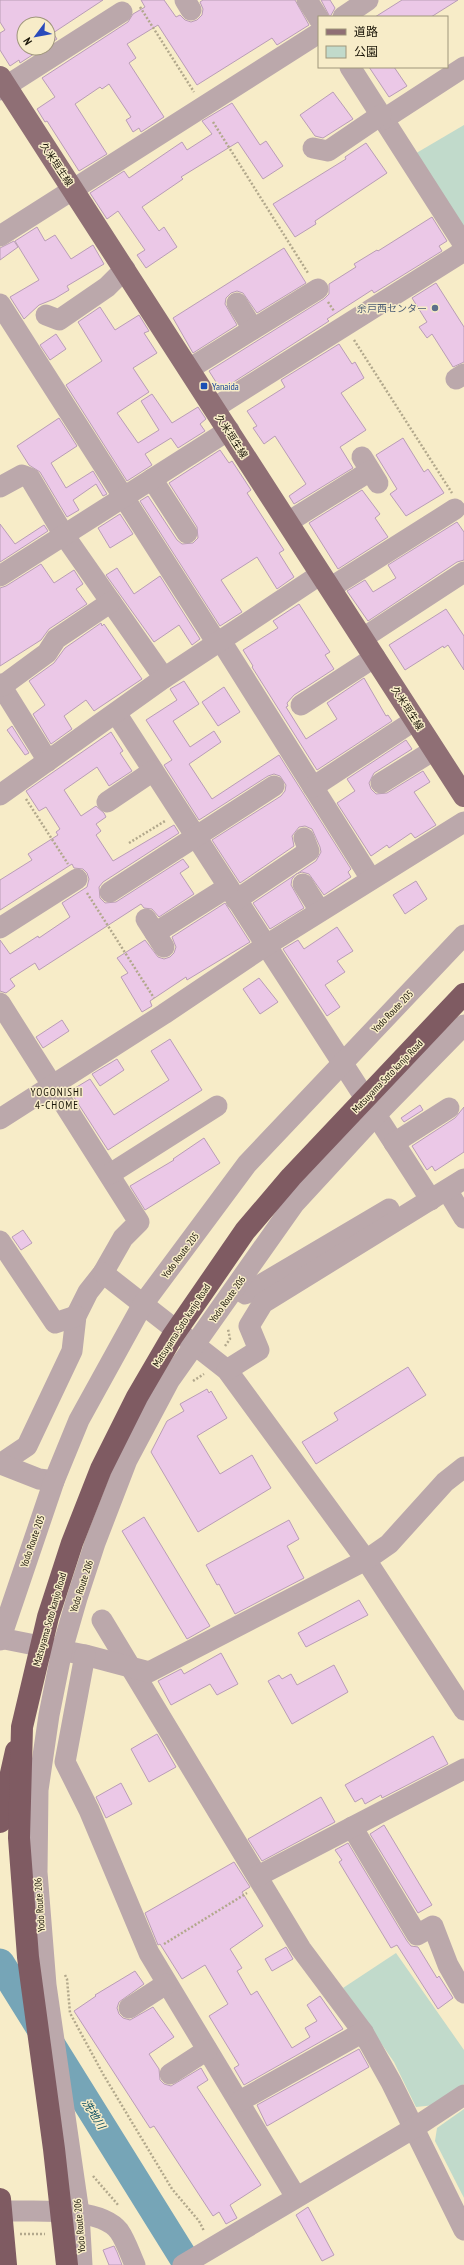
<svg xmlns="http://www.w3.org/2000/svg" width="464" height="2265" viewBox="0 0 464 2265" font-family="'PT Sans Narrow','Noto Sans JP',sans-serif">
	<style>
		.green { fill: #c1dacb }
		.lines { fill: none; stroke-linecap: round; stroke-linejoin: round }
		.river { stroke: #76a5b7; stroke-width: 29 }
		.building { fill: #ebc8e7; stroke: #b99db6 }
		.path { stroke: #b2a88c; stroke-width: 2.5; stroke-dasharray: 2 2; stroke-linecap: butt }
		.minor { stroke: #bba8ab; stroke-width: 21 }
		.major { stroke: #8f6f75; stroke-width: 22 }
		.highway { stroke: #7f5b62; stroke-width: 22 }
		.highway-bridge { stroke: #7f5b62; stroke-width: 22 }
		.service-dot { fill: #5c6f8a; stroke: #f7ecc8; stroke-width: 1.5 }
		.transit-dot { fill: #1a4fb4; stroke: #f7ecc8; stroke-width: 1.5 }
		.labels { text-anchor: middle; stroke-width: 3; stroke-linejoin: round; paint-order: stroke }
		.street-label { font-size: 10px; fill: #1a1508; stroke: #f7ecc8 }
		.service-label { font-size: 10px; fill: #4e5e75; stroke: #f7ecc8; text-anchor: end }
		.transit-label { font-size: 10px; fill: #164399; stroke: #f7ecc8; text-anchor: start }
		.neighbourhood-label { font-size: 11px; letter-spacing: 1px; fill: #1a1508; stroke: #f7ecc8 }
		.water-label { font-size: 11px; font-style: italic; fill: #074b5f; stroke: #f7ecc8 }
	</style>
	<rect width="100%" height="100%" fill="#f7ecc8"/>
	<g class="green">
		<polygon points="464,125 464,235 413,155"/>
		<polygon points="396,1953 464,2050 464,2084 435,2105 416,2107 394,2062 343,1988"/>
		<polygon points="464,2109 464,2198 435,2141 437,2128"/>
	</g>
	<g class="lines">
		<polyline class="river" points="0,1963 188,2265"/>
	</g>
	<g class="building">
		<polygon points="0,0 103,0 53,33 57,39 48,45 48,24 24,24 24,48 43,48 20,63 19,60 10,66 0,50 0,33 5,30 0,22"/>
		<polygon points="141,0 164,0 176,17 180,15 185,20 191,22 197,20 202,15 203,9 200,2 203,0 295,0 309,25 277,45 272,38 197,85 158,25 127,44 136,58 129,63 164,117 141,132 139,128 133,132 126,120 131,117 109,84 102,89 100,87 75,104 107,154 79,171 47,121 45,122 37,109 55,97 42,78 128,22 133,14 145,7"/>
		<polygon points="321,0 330,0 335,8 330,17"/>
		<polygon points="402,0 458,0 431,17 375,17"/>
		<polygon points="369,67 394,67 407,86 389,97"/>
		<polygon points="333,92 353,119 323,138 315,136 300,115"/>
		<polygon points="232,103 260,145 266,141 283,166 263,179 238,142 181,177 183,179 142,207 159,231 164,227 177,247 146,268 137,255 145,250 118,211 107,219 90,193 124,171 129,178 182,142 187,150 212,134 202,121"/>
		<polygon points="366,143 387,173 315,221 316,224 295,237 273,204 346,159 345,157"/>
		<polygon points="432,217 447,241 439,246 442,251 374,293 372,290 327,319 329,321 326,323 221,390 209,371 324,299 329,294 329,284 356,267 354,264 377,250 378,251"/>
		<polygon points="37,227 45,241 55,235 71,259 93,245 104,264 67,286 69,290 54,299 39,305 24,319 10,297 39,280 15,241"/>
		<polygon points="14,241 18,247 0,260 0,248"/>
		<polygon points="284,248 306,283 257,313 243,293 237,291 231,293 226,298 225,304 237,325 193,353 173,318"/>
		<polygon points="436,283 464,327 464,362 453,367 432,334 427,338 419,327 427,322 412,298"/>
		<polygon points="100,307 115,330 139,315 149,331 144,333 157,353 133,368 149,392 117,413 138,443 159,430 141,401 152,394 172,423 198,407 206,419 200,424 205,431 178,448 171,438 145,454 152,465 127,481 66,385 102,361 78,322"/>
		<polygon points="56,334 66,349 50,360 40,345"/>
		<polygon points="339,344 352,364 355,362 364,378 341,393 366,430 340,447 353,468 294,504 289,496 306,484 275,436 264,444 253,428 257,426 247,411 285,387 281,380"/>
		<polygon points="59,418 77,446 51,463 66,488 93,471 107,494 103,496 96,484 73,500 79,510 67,517 40,472 29,465 17,446"/>
		<polygon points="403,438 424,472 428,469 444,493 406,516 390,494 397,489 376,455"/>
		<polygon points="220,450 229,463 232,461 251,490 247,493 284,550 279,553 294,577 277,589 257,557 221,580 242,612 220,626 140,501 148,496 177,540 182,544 193,543 198,538 197,527 169,483"/>
		<polygon points="362,490 380,514 375,518 388,537 338,569 309,523"/>
		<polygon points="120,514 133,534 110,548 98,528"/>
		<polygon points="457,522 464,532 464,560 457,562 368,621 347,591 365,580 373,592 396,578 388,565"/>
		<polygon points="0,524 15,544 44,525 48,531 0,562"/>
		<polygon points="41,564 54,583 74,570 83,584 76,589 87,604 49,629 41,640 0,666 0,588 6,586"/>
		<polygon points="117,568 134,594 160,576 200,639 192,645 179,625 154,642 106,575"/>
		<polygon points="299,604 330,652 325,655 334,669 294,695 287,703 288,706 286,707 306,739 337,719 327,703 364,678 386,716 388,715 392,721 317,770 252,667 253,666 243,650 278,628 273,621"/>
		<polygon points="446,609 464,636 464,670 448,645 444,648 443,646 405,670 389,645"/>
		<polygon points="101,623 102,626 104,624 142,679 94,711 86,700 64,716 72,729 51,744 33,714 45,705 29,681 54,663 65,648"/>
		<polygon points="184,681 199,704 173,721 190,747 214,731 221,742 189,764 212,799 279,755 351,869 348,872 351,877 324,895 309,874 302,872 296,874 292,879 291,885 304,908 270,929 253,903 316,861 321,852 320,847 312,829 305,826 299,827 292,836 294,846 240,883 212,840 281,796 285,791 286,785 280,776 274,774 268,776 199,820 164,765 172,760 146,720 177,700 170,689"/>
		<polygon points="224,687 240,712 218,726 202,702"/>
		<polygon points="12,726 29,753 25,755 7,730"/>
		<polygon points="111,732 123,751 120,753 132,771 109,786 97,767 64,790 81,816 96,806 104,813 106,817 96,824 101,831 96,835 113,861 174,825 179,833 103,882 99,887 100,898 105,903 116,902 183,859 189,867 180,873 194,894 159,917 152,909 144,908 141,904 39,970 35,963 10,979 15,986 6,993 0,991 0,940 10,954 38,936 39,938 70,917 62,903 87,887 89,879 87,873 83,869 74,868 72,864 0,910 0,880 32,860 28,854 58,835 56,832 60,829 46,807 39,811 26,791"/>
		<polygon points="406,740 412,749 374,773 369,783 371,789 376,794 387,793 423,771 430,782 414,792 436,825 415,838 411,833 389,848 387,845 371,856 337,803 355,791 347,779"/>
		<polygon points="416,881 427,899 405,914 393,895"/>
		<polygon points="225,903 250,942 187,980 186,977 150,1001 152,1006 142,1012 121,977 128,973 117,958 145,940 158,957 164,959 170,957 174,953 176,947 172,937"/>
		<polygon points="337,927 353,951 337,961 345,972 325,985 340,1007 327,1016 283,949 298,940 304,949"/>
		<polygon points="259,978 278,1002 260,1014 243,989"/>
		<polygon points="62,1020 69,1031 43,1048 36,1037"/>
		<polygon points="170,1039 202,1090 108,1150 70,1091 90,1079 114,1115 169,1080 151,1051"/>
		<polygon points="117,1059 124,1070 100,1086 92,1074"/>
		<polygon points="420,1105 423,1110 404,1122 401,1118"/>
		<polygon points="464,1107 464,1152 435,1171 432,1166 427,1170 412,1146 455,1118"/>
		<polygon points="204,1138 220,1163 145,1210 130,1186 174,1160 173,1159"/>
		<polygon points="23,1230 32,1243 21,1250 12,1237"/>
		<polygon points="408,1367 426,1395 316,1464 302,1442 338,1420 334,1413"/>
		<polygon points="207,1389 209,1393 211,1391 227,1418 197,1436 220,1474 252,1455 271,1488 198,1532 151,1452 167,1421 184,1411 180,1404"/>
		<polygon points="144,1517 210,1626 187,1639 122,1531"/>
		<polygon points="289,1520 299,1539 287,1546 304,1578 235,1614 219,1584 217,1585 206,1565"/>
		<polygon points="359,1600 368,1615 306,1647 298,1633"/>
		<polygon points="221,1653 238,1684 217,1695 210,1684 171,1705 158,1681 181,1669 184,1674"/>
		<polygon points="334,1665 348,1692 292,1724 268,1681 279,1675 282,1679 291,1674 297,1685"/>
		<polygon points="157,1734 176,1767 149,1782 131,1749"/>
		<polygon points="433,1736 448,1764 382,1798 381,1795 365,1804 362,1798 355,1802 345,1785"/>
		<polygon points="121,1783 132,1804 106,1818 96,1797"/>
		<polygon points="321,1797 335,1822 262,1861 248,1839"/>
		<polygon points="384,1825 432,1905 418,1913 370,1834"/>
		<polygon points="348,1843 407,1941 411,1946 418,1947 437,1978 439,1976 453,1998 438,2009 397,1945 391,1948 339,1862 342,1860 335,1850"/>
		<polygon points="234,1862 250,1887 242,1892 263,1926 230,1949 242,1968 237,1971 251,1995 257,1991 292,2048 310,2037 305,2028 317,2021 307,2005 320,1996 343,2029 244,2085 234,2068 239,2065 209,2016 228,2004 205,1965 182,1979 160,1944 158,1945 145,1913"/>
		<polygon points="286,1947 293,1959 272,1971 265,1959"/>
		<polygon points="135,1971 144,1984 119,2002 117,2008 119,2014 123,2018 130,2020 153,2007 174,2037 149,2054 159,2069 160,2080 164,2084 171,2086 201,2068 208,2080 197,2087 261,2185 230,2205 237,2218 226,2224 219,2212 213,2216 154,2126 150,2128 74,2011 96,1996 95,1995"/>
		<polygon points="359,2049 369,2067 267,2126 257,2105"/>
		<polygon points="308,2207 334,2255 322,2261 296,2215"/>
		<polygon points="114,2246 117,2252 122,2265 109,2265 103,2250"/>
	</g>
	<g class="lines">
		<g class="path">
			<polyline points="140,7 194,92"/>
			<polyline points="213,122 308,273"/>
			<polyline points="328,302 334,311"/>
			<polyline points="354,340 452,493"/>
			<polyline points="26,799 68,864"/>
			<polyline points="129,843 165,821"/>
			<polyline points="87,893 154,998"/>
			<polyline points="225,1346 230,1339 228,1329"/>
			<polyline points="193,1381 204,1374"/>
			<polyline points="164,1944 247,1893"/>
			<polyline points="65,1975 67,1979 70,2013 103,2074 172,2189 199,2221 204,2231"/>
			<polyline points="93,2176 119,2206"/>
			<polyline points="20,2234 45,2234"/>
		</g>
		<g class="minor">
			<polyline points="185,0 191,10"/>
			<polyline points="307,0 319,19"/>
			<polyline points="343,17 368,0"/>
			<polyline points="350,67 464,245"/>
			<polyline points="0,90 122,12"/>
			<polyline points="384,119 464,67"/>
			<polyline points="313,148 328,151 381,115"/>
			<polyline points="0,236 319,33"/>
			<polyline points="237,303 253,329"/>
			<polyline points="0,304 217,643"/>
			<polyline points="46,315 59,320 107,287 125,269"/>
			<polyline points="189,369 318,289"/>
			<polyline points="456,379 464,374"/>
			<polyline points="214,408 464,251"/>
			<polyline points="362,457 378,483"/>
			<polyline points="152,479 187,533"/>
			<polyline points="0,487 22,475 30,478 64,535 164,678"/>
			<polyline points="288,522 370,471"/>
			<polyline points="0,576 229,430"/>
			<polyline points="330,588 455,509"/>
			<polyline points="363,638 464,572"/>
			<polyline points="221,641 371,879"/>
			<polyline points="0,684 48,761"/>
			<polyline points="2,686 47,653 56,639 111,602"/>
			<polyline points="301,705 375,657"/>
			<polyline points="116,713 431,1200"/>
			<polyline points="381,783 434,750"/>
			<polyline points="313,787 415,720"/>
			<polyline points="0,795 164,678 321,574"/>
			<polyline points="107,802 153,771"/>
			<polyline points="303,884 320,911"/>
			<polyline points="110,892 274,786"/>
			<polyline points="236,900 309,851 304,838"/>
			<polyline points="146,919 164,947"/>
			<polyline points="0,928 77,879"/>
			<polyline points="155,933 228,887"/>
			<polyline points="0,1003 139,1222 123,1238 103,1273 88,1292 76,1316 72,1351 27,1446 0,1464"/>
			<polyline points="0,1119 164,1014 265,946 464,822"/>
			<polyline points="394,1143 449,1108"/>
			<polyline points="110,1174 217,1106"/>
			<polyline points="447,1190 464,1218"/>
			<polyline points="0,1241 55,1323 76,1316"/>
			<polyline points="103,1273 227,1370 366,1560 464,1710"/>
			<polyline points="245,1294 389,1209"/>
			<polyline points="227,1370 259,1350 249,1326 263,1303 464,1179"/>
			<polyline points="1,1464 39,1479 54,1481"/>
			<polyline points="102,1620 301,1949 363,2032 391,2082 464,2230"/>
			<polyline points="0,1638 85,1655 149,1672 366,1560 389,1544 445,1482 464,1467"/>
			<polyline points="0,1640 54,1481 79,1420 143,1304 247,1164 464,935"/>
			<polyline points="85,1655 65,1762 89,1810 149,1953 296,2197"/>
			<polyline points="352,1827 417,1935 433,1926 448,1965 464,1993"/>
			<polyline points="258,1876 464,1769"/>
			<polyline points="129,2008 166,1984"/>
			<polyline points="170,2074 207,2050"/>
			<polyline points="240,2101 363,2032"/>
			<path d="M 0,2211 C 31,2212 99,2205 119,2231 C 126,2241 130,2254 135,2265"/>
			<polyline points="82,2265 79,2213 46,1985 37,1872 38,1790 49,1715 62,1650 77,1598 95,1543 127,1460 169,1381 294,1204 376,1115 464,1025"/>
			<polyline points="183,2265 414,2128 464,2095"/>
		</g>
		<polyline class="major" points="0,77 464,796"/>
		<polyline class="highway" points="0,1822 16,1751"/>
		<g class="highway-bridge">
			<polyline points="0,2199 6,2265"/>
			<polyline points="67,2265 54,2149 28,1957 19,1838 22,1727 48,1617 72,1543 101,1469 137,1397 172,1337 245,1231 291,1177 464,994"/>
		</g>
	</g>
	<circle class="service-dot" cx="435" cy="308" r="4"/>
	<rect class="transit-dot" x="200" y="382" width="8" height="8" rx="2"/>
	<g class="labels">
		<g class="street-label">
			<text transform="translate(57 164) rotate(56)" y="4">久米垣生線</text>
			<text transform="translate(232 436) rotate(57)" y="4">久米垣生線</text>
			<text transform="translate(408 708) rotate(57)" y="4">久米垣生線</text>
			<text transform="translate(392 1011) rotate(-46)" y="4">Yodo Route 205</text>
			<text transform="translate(387 1076) rotate(-46)" y="4">Matsuyama Soto kanjo Road</text>
			<text transform="translate(180 1255) rotate(-53)" y="4">Yodo Route 205</text>
			<text transform="translate(227 1299) rotate(-55)" y="4">Yodo Route 206</text>
			<text transform="translate(181 1325) rotate(-57)" y="4">Matsuyama Soto kanjo Road</text>
			<text transform="translate(32 1541) rotate(-71)" y="4">Yodo Route 205</text>
			<text transform="translate(81 1586) rotate(-72)" y="4">Yodo Route 206</text>
			<text transform="translate(49 1619) rotate(-74)" y="4">Matsuyama Soto kanjo Road</text>
			<text transform="translate(39 1905) rotate(-94)" y="4">Yodo Route 206</text>
			<text transform="translate(79 2226) rotate(-95)" y="4">Yodo Route 206</text>
		</g>
		<g class="service-label">
			<text x="427" y="312">余戸西センター</text>
		</g>
		<g class="transit-label">
			<text x="212" y="390">Yanaida</text>
		</g>
		<g class="neighbourhood-label">
			<text x="57" y="1096">YOGONISHI<tspan x="57" dy="13">4-CHOME</tspan></text>
		</g>
		<g class="water-label">
			<text transform="translate(94 2114) rotate(58)" y="4">洗地川</text>
		</g>
	</g>
	<rect x="318" y="16" width="130" height="52" fill="#f7ecc8" stroke="#9f967b"/>
	<rect x="326" y="29" width="20" height="6" fill="#8f6f75" stroke="#9f967b"/>
	<text x="354" y="36" font-size="12" fill="#1a1508">道路</text>
	<rect x="326" y="46" width="20" height="12" fill="#c1dacb" stroke="#9f967b"/>
	<text x="354" y="56" font-size="12" fill="#1a1508">公園</text>
	<g transform="translate(36 36) rotate(238)"><circle r="19" fill="#f7ecc8" stroke="#9f967b"/>
	<path d="M0-3L7 15L0 10L-7 15Z" fill="#294bbb"/>
	<text y="-6" font-size="11" font-weight="bold" text-anchor="middle" fill="#1a1508">N</text>
	</g>
</svg>
